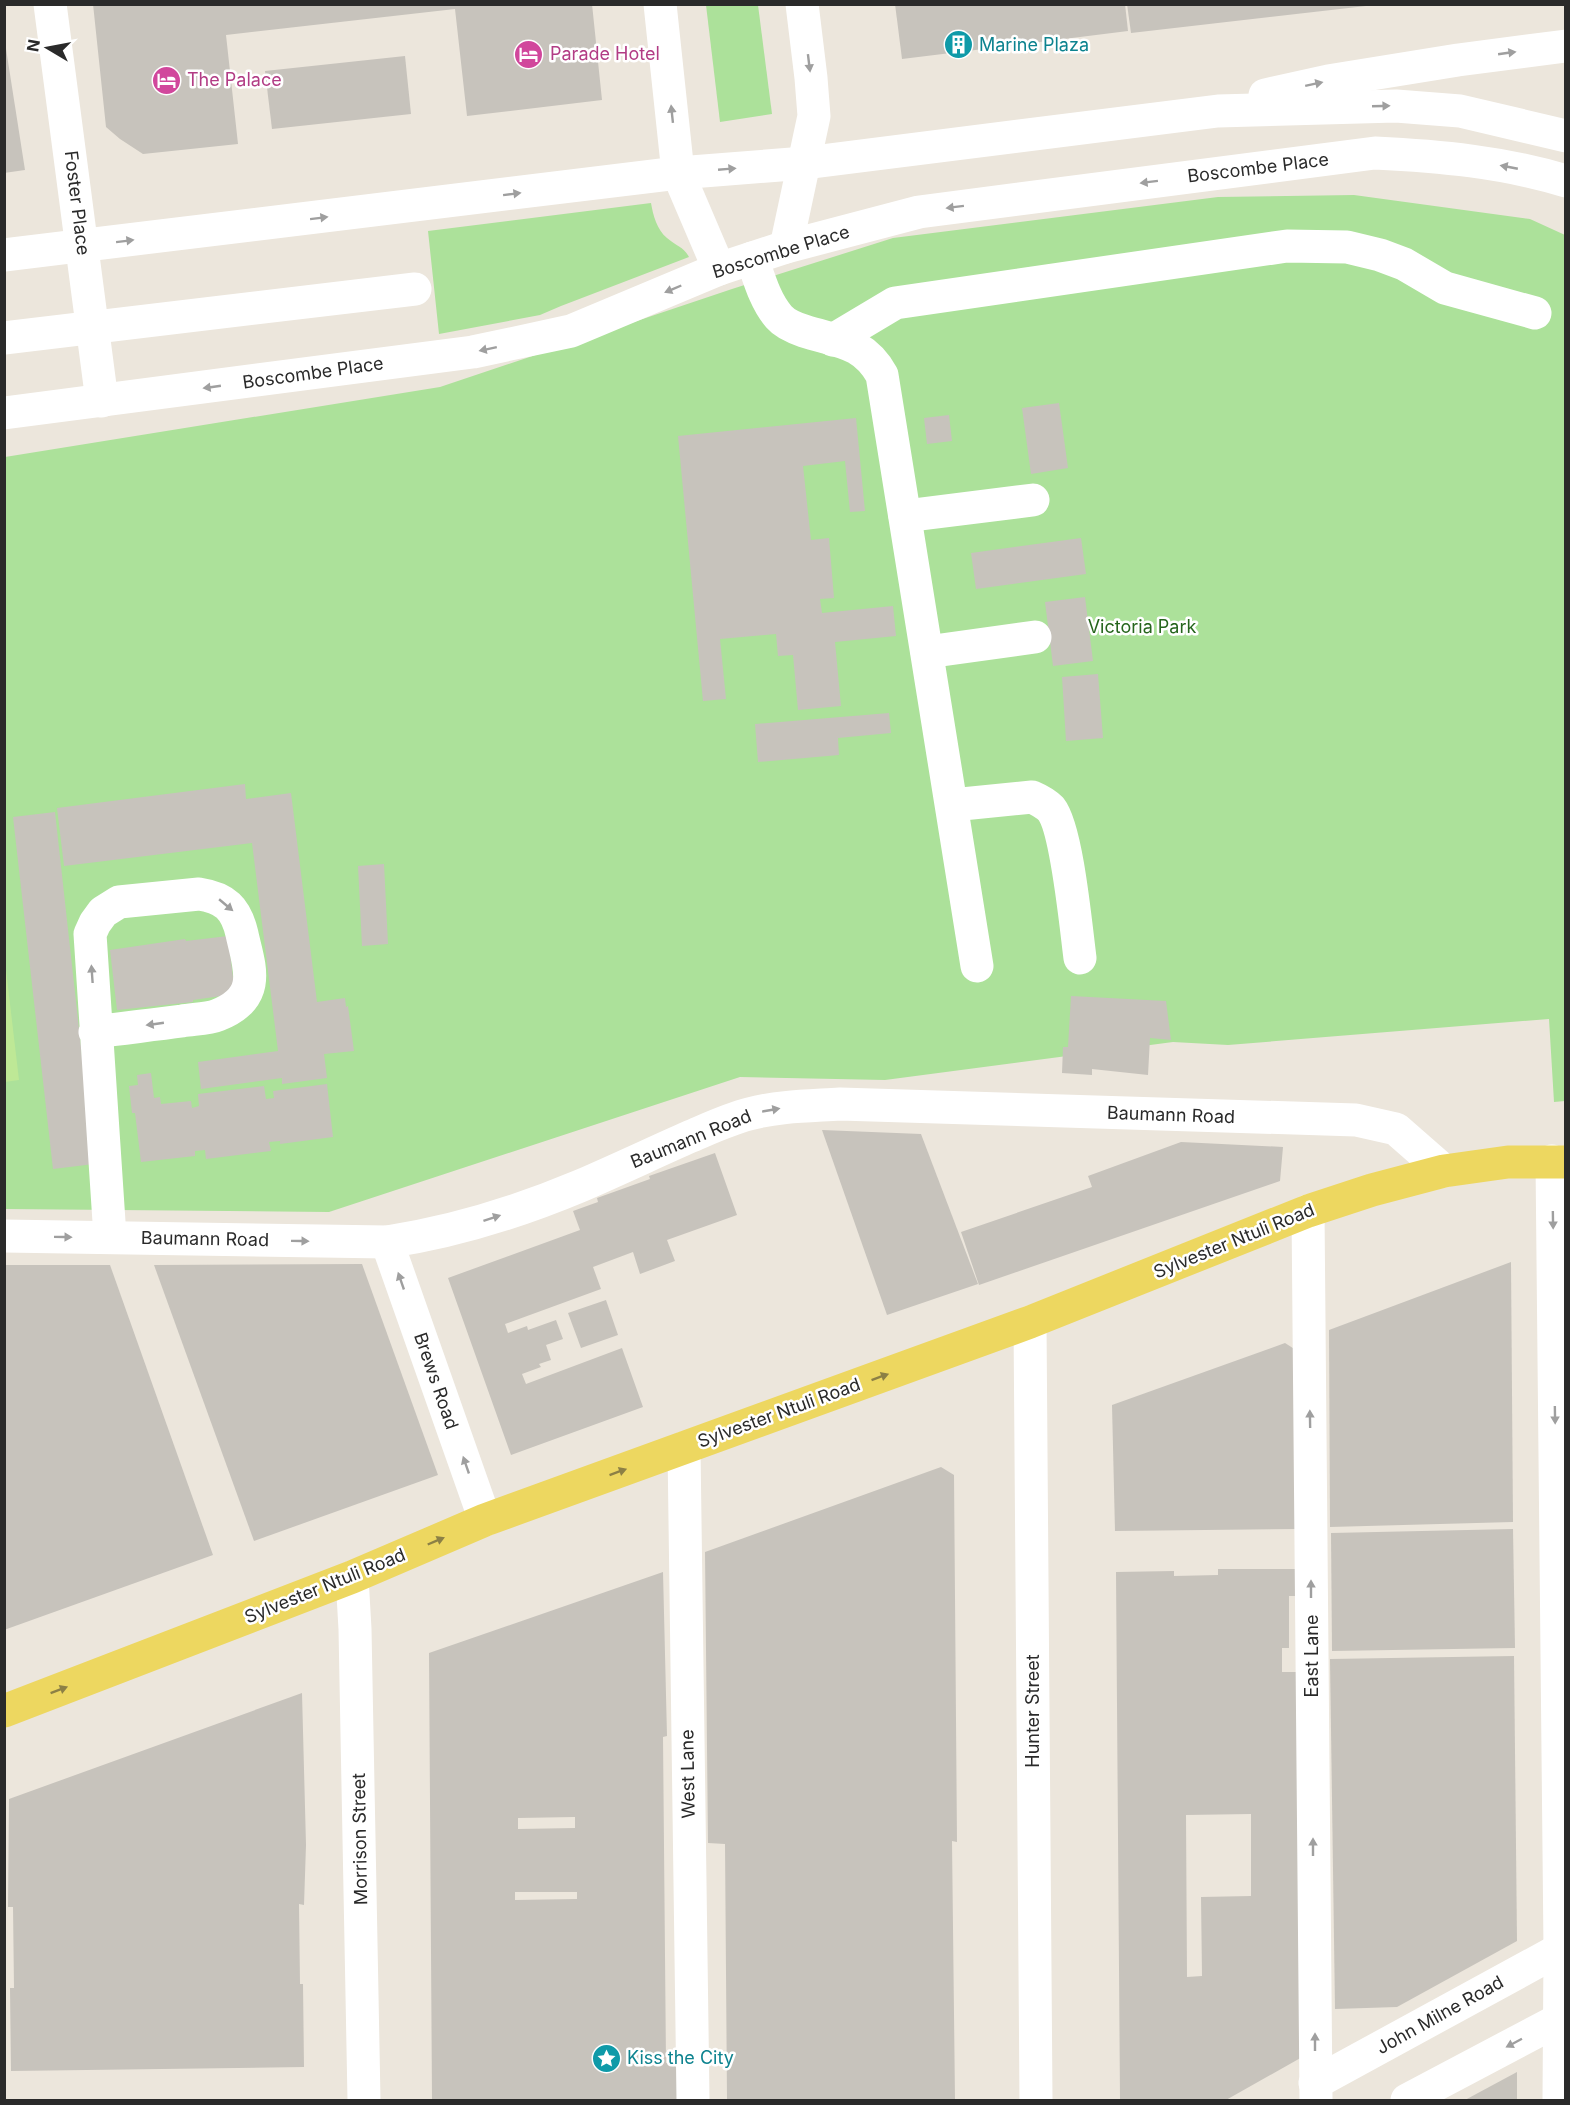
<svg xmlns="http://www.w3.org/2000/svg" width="1570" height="2105" viewBox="0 0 1570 2105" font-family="Inter,sans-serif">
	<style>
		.green { fill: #ace19a }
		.pitch { fill: #bee896 }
		.building { fill: #c7c3bc; fill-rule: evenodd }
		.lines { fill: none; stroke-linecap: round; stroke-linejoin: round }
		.minor { stroke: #fff; stroke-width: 33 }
		.major { stroke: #edd760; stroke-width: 33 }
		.oneway { fill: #9f9f9f }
		.oneway2 { fill: #8c8045 }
		.labels { text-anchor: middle; stroke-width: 5; stroke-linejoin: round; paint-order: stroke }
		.culture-label { font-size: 18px; fill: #0d838f; stroke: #fff; text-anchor: start }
		.hotel-label { font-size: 18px; fill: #b23c85; stroke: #fff; text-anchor: start }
		.street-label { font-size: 18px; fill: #2a2a2a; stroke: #fff }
		.park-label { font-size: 18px; fill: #25651c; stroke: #fff }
	</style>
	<rect width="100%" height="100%" fill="#ece6dc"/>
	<g class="green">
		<polygon points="706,5 758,5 772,114 720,122"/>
		<polygon points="1354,195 1530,219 1565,235 1565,1101 1554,1102 1549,1019 1228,1045 1173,1042 885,1080 740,1077 329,1212 5,1209 5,457 440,387 732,289 893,238 1218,197"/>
		<path d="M 651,203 C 653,215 657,230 667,238 C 676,246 684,247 689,257 L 561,306 L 540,315 L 439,334 L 428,231 Z"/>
	</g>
	<polygon class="pitch" points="4,953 19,1080 5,1082 4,1082"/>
	<g class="building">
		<polygon points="93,4 592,4 602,100 467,116 455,9 226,35 238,144 143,154 120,139 106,127"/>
		<polygon points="895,4 1125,4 1128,31 902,59"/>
		<polygon points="1127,4 1366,4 1366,6 1131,33"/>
		<polygon points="4,36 25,170 4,173"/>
		<polygon points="405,56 411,114 272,129 265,71"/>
		<polygon points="1059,403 1068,468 1031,474 1022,408"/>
		<polygon points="949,415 952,441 927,444 924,418"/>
		<polygon points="856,418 865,511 850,512 845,461 803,466 811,540 829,538 834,598 820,599 822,613 893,606 896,636 835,642 841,706 798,710 793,655 778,656 776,634 720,639 726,699 703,701 678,436"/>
		<polygon points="1081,538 1086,574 976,589 971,553"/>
		<polygon points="1085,597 1093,661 1053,666 1045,602"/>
		<polygon points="1098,674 1103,738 1066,741 1062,677"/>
		<polygon points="889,713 891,733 838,738 839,755 758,762 755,724"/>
		<polygon points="245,784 246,799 291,793 317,1002 345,998 346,1007 348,1006 354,1051 324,1054 327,1078 282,1084 282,1078 201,1089 198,1062 278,1051 252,843 64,866 57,808"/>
		<polygon points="55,812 94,1164 53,1169 13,817"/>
		<polygon points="384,864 388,944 362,946 358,866"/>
		<polygon points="228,936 235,994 193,1000 193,1002 117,1010 110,950 185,939 186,941"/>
		<polygon points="1071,996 1166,1001 1171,1040 1150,1038 1148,1075 1092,1069 1092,1075 1062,1073 1063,1047 1068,1047"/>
		<polygon points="151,1073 154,1098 160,1097 161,1104 191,1101 192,1108 199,1106 198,1094 264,1086 266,1099 274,1098 273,1091 327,1084 333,1137 280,1144 280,1141 269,1142 271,1151 206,1159 205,1150 195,1151 195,1156 141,1162 135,1113 132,1113 129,1086 138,1085 137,1075"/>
		<polygon points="822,1130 921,1134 978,1284 887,1315"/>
		<polygon points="1181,1142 1283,1147 1280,1181 979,1285 961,1232 1092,1187 1088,1176"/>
		<polygon points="715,1153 737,1215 667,1240 675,1261 640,1274 633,1252 593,1267 601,1289 505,1324 508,1333 527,1326 528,1330 556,1320 563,1339 546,1345 551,1360 539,1364 541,1367 522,1374 526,1384 622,1348 643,1407 511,1455 448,1278 580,1230 573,1211 598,1202 597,1198 650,1179 649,1176"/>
		<polygon points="1511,1262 1513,1522 1330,1527 1329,1330"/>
		<polygon points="362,1264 438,1475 254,1541 154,1265"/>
		<polygon points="4,1265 110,1265 213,1555 4,1630"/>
		<polygon points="606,1300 618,1335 581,1348 568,1313"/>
		<polygon points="1285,1343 1299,1352 1298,1529 1115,1531 1112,1405"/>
		<polygon points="941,1467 954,1475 957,1842 952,1841 955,2100 727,2100 725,1844 708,1843 705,1552"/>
		<polygon points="1513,1529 1515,1648 1332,1651 1331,1533"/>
		<path d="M 1218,1569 L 1300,1569 L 1300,1596 L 1289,1596 L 1289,1648 L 1282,1648 L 1282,1672 L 1300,1672 L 1304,2056 L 1226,2100 L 1120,2100 L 1116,1572 L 1174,1571 L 1174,1576 L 1218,1575 ZM 1251,1814 L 1251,1896 L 1201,1897 L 1202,1976 L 1187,1977 L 1186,1815 Z"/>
		<path d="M 663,1572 L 667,1736 L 663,1737 L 666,2063 L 677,2063 L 678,2100 L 432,2100 L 429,1653 ZM 575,1817 L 575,1828 L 518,1829 L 518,1818 ZM 515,1892 L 577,1892 L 577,1899 L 515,1900 Z"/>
		<polygon points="1514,1656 1517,1941 1397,2007 1335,2009 1330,1659"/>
		<polygon points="302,1693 306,1845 304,1905 299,1904 300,1984 303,1984 304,2067 11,2071 10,1988 14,1988 13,1907 8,1907 9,1799"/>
		<polygon points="1517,2072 1517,2100 1465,2100"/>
	</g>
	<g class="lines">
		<g class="minor">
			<polyline points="50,4 102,401"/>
			<polyline points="660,4 678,173 719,269"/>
			<polyline points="1265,95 1328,81 1458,60 1566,46"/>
			<polyline points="786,247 814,116 811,78 802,4"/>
			<polyline points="4,255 678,173 805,163 1218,111 1396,106 1460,111 1566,136"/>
			<path d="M 752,258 C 759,278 765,301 779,317 C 785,324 795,328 804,331 C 838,342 863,341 882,375 L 977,966"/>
			<polyline points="4,338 415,289"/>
			<polyline points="833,340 895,303 1287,246 1347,247 1380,255 1404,264 1445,288 1535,313"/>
			<path d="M 4,413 L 473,352 L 571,331 L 719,269 L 786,247 L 919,212 L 1375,153 C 1439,156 1504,162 1566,181"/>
			<polyline points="905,516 1033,500"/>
			<polyline points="927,652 1035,637"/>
			<path d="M 952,805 L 1032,797 C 1039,800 1045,803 1051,809 C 1067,829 1076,928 1080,958"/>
			<path d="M 95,1032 C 124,1028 153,1025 182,1021 C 194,1019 208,1019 218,1015 C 233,1009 246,1000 249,984 C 252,968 245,949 242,934 C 236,908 225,898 199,894 L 119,902 L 103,912 L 95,923 L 90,934 L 110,1237"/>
			<polyline points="1552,1161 1560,1949 1559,2100"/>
			<polyline points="1308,1211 1316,2100"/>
			<path d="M 4,1236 L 387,1242 C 454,1232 518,1212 580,1186 C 617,1170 653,1153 689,1137 C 708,1129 729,1119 749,1114 C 779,1106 809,1106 840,1104 L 1356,1120 L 1396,1129 L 1444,1171"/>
			<polyline points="387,1242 485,1520"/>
			<polyline points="1030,1322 1036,2100"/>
			<polyline points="684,1448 693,2100"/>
			<polyline points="352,1577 355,1629 364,2100"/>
			<polyline points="1315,2083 1566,1946"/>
			<polyline points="1407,2100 1566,2016"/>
		</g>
		<polyline class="major" points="4,1711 352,1577 485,1520 1030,1322 1308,1211 1372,1190 1444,1171 1508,1162 1566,1162"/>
	</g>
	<defs><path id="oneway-solid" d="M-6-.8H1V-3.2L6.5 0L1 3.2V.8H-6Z" transform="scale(1.5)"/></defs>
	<g class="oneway">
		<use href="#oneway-solid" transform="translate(1507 53) rotate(-8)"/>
		<use href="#oneway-solid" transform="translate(809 63) rotate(83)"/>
		<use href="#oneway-solid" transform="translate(1314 84) rotate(-12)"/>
		<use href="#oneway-solid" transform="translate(1381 106) rotate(-2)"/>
		<use href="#oneway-solid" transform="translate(672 114) rotate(-96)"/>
		<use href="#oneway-solid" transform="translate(1509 167) rotate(-169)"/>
		<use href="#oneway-solid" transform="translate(727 169) rotate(-5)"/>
		<use href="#oneway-solid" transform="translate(1149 182) rotate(173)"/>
		<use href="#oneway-solid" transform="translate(512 194) rotate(-7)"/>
		<use href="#oneway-solid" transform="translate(955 207) rotate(173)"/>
		<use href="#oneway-solid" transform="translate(319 218) rotate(-7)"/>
		<use href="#oneway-solid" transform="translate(125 241) rotate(-7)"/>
		<use href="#oneway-solid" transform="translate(673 289) rotate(157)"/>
		<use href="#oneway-solid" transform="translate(488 349) rotate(168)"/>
		<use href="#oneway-solid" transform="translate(212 387) rotate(172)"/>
		<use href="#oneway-solid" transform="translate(226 905) rotate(40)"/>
		<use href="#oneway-solid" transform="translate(92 974) rotate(-94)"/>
		<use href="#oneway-solid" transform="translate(155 1024) rotate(172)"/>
		<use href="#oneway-solid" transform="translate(771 1110) rotate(-10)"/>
		<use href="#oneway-solid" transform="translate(492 1218) rotate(-18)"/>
		<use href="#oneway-solid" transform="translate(1553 1220) rotate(89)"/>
		<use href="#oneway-solid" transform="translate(63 1237) rotate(1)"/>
		<use href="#oneway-solid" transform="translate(300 1241) rotate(1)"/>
		<use href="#oneway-solid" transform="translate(401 1281) rotate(-109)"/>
		<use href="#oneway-solid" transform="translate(1555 1415) rotate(89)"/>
		<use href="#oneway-solid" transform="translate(1310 1419) rotate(-91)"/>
		<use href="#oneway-solid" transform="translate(466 1465) rotate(-109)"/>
		<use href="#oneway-solid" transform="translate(1311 1589) rotate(-90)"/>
		<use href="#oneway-solid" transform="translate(1313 1847) rotate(-90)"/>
		<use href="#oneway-solid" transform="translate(1315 2042) rotate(-90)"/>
		<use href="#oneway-solid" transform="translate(1514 2043) rotate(152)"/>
	</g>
	<g class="oneway2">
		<use href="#oneway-solid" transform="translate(880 1377) rotate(-20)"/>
		<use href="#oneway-solid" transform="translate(618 1472) rotate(-20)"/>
		<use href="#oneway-solid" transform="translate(436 1541) rotate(-23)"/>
		<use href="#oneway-solid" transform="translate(59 1690) rotate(-21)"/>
	</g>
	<defs>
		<symbol id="building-disc" viewBox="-11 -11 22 22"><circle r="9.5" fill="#0f9aa8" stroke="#fff"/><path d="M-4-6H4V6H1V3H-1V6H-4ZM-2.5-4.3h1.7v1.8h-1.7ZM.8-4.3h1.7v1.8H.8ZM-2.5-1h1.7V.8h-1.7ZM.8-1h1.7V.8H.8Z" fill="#fff"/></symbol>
		<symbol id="hotel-disc" viewBox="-11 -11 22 22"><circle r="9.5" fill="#d1479c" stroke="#fff"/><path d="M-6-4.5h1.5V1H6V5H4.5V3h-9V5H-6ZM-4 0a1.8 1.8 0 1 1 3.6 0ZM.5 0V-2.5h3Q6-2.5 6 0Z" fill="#fff"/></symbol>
		<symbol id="sight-disc" viewBox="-11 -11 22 22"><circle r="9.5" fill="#0f9aa8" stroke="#fff"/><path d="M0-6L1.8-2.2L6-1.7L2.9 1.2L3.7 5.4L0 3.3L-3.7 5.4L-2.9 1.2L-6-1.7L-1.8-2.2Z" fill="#fff"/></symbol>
	</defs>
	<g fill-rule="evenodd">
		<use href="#building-disc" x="942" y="28" width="33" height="33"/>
		<use href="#hotel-disc" x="512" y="38" width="33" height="33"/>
		<use href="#hotel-disc" x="150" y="64" width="33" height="33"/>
		<use href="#sight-disc" x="590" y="2042" width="33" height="33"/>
	</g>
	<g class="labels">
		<g class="culture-label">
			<text x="979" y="51">Marine Plaza</text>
			<text x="627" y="2064">Kiss the City</text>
		</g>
		<g class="hotel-label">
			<text x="550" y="60">Parade Hotel</text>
			<text x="187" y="86">The Palace</text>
		</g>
		<g class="street-label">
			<text transform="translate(1258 168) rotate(-7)" y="6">Boscombe Place</text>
			<text transform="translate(77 203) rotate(83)" y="6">Foster Place</text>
			<text transform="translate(781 252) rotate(-17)" y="6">Boscombe Place</text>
			<text transform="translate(313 373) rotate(-8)" y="6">Boscombe Place</text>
			<text transform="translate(1171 1115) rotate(2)" y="6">Baumann Road</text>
			<text transform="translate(691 1139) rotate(-22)" y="6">Baumann Road</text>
			<text transform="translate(205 1239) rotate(1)" y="6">Baumann Road</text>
			<text transform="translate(1234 1241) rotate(-22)" y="6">Sylvester Ntuli Road</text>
			<text transform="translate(436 1381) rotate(71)" y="6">Brews Road</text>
			<text transform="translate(779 1413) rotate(-20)" y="6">Sylvester Ntuli Road</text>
			<text transform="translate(325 1586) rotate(-22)" y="6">Sylvester Ntuli Road</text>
			<text transform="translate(1312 1656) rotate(-90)" y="6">East Lane</text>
			<text transform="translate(1033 1711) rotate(-90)" y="6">Hunter Street</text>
			<text transform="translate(688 1774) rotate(-91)" y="6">West Lane</text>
			<text transform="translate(360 1839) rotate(-91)" y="6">Morrison Street</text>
			<text transform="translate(1440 2015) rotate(-29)" y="6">John Milne Road</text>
		</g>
		<g class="park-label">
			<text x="1142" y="633">Victoria Park</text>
		</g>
	</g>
	<rect width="1570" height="2105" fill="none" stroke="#2a2a2a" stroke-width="12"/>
	<g transform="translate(48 48) rotate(280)" stroke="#ffffff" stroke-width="4.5" paint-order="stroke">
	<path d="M0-4.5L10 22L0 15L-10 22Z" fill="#2a2a2a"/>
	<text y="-9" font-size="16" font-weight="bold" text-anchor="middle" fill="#2a2a2a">N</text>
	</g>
</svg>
